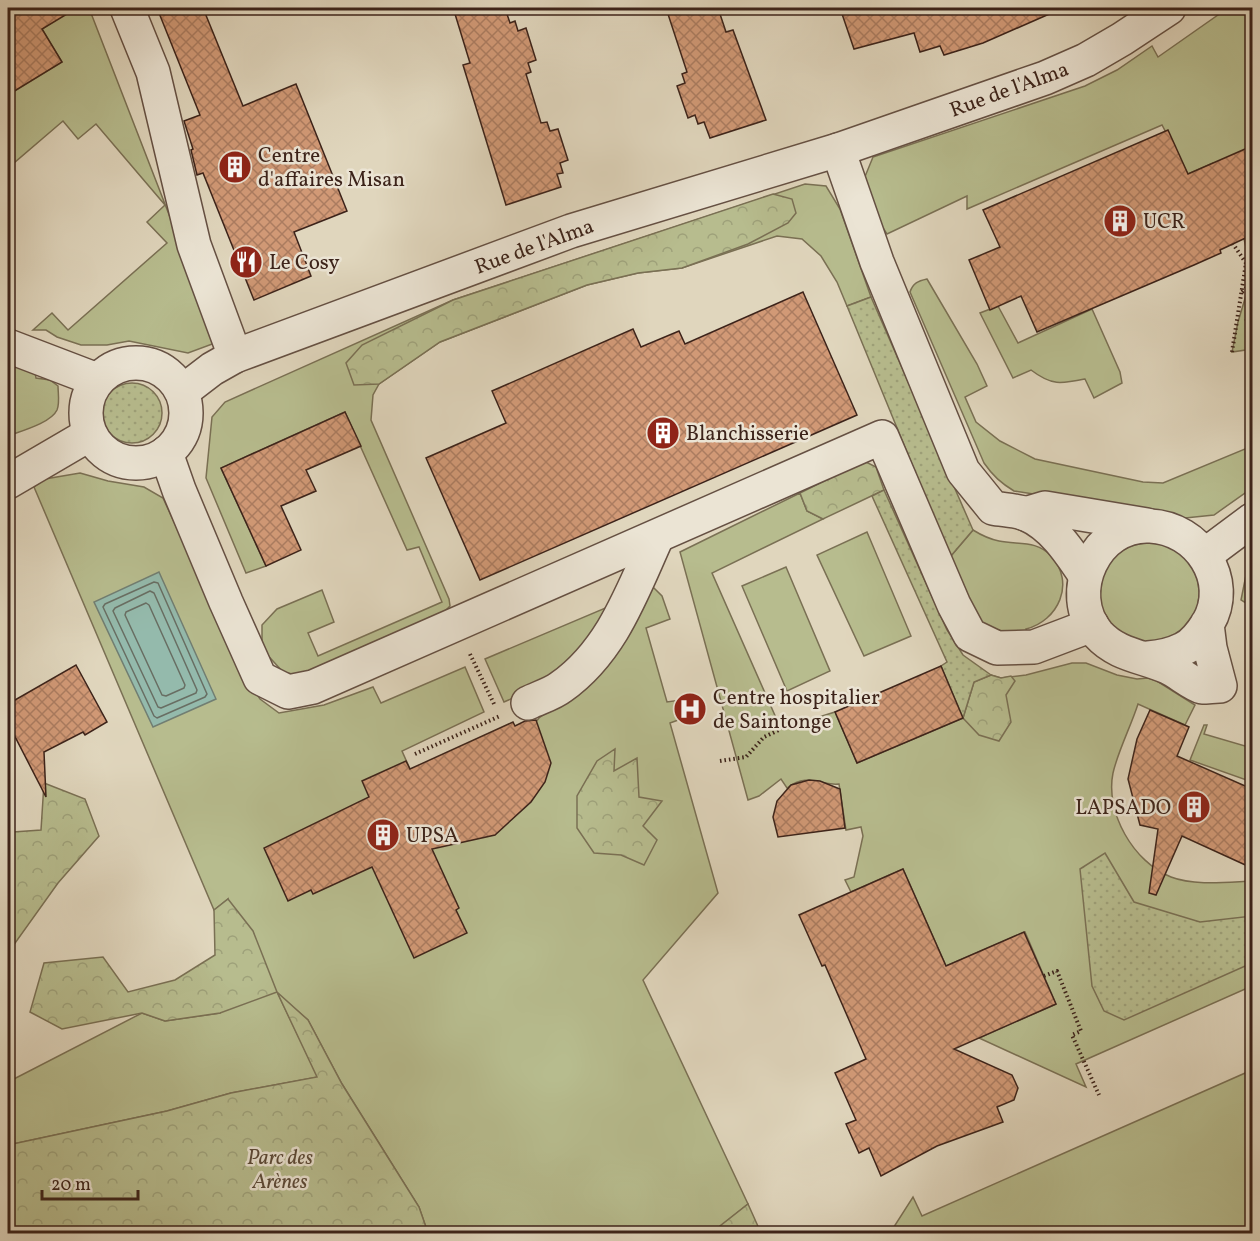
<svg xmlns="http://www.w3.org/2000/svg" width="1260" height="1241" viewBox="0 0 1260 1241" font-family="Vollkorn,serif">
	<style>
		.grass { fill: #b7bc8e; stroke: #7a7054; stroke-width: 1.5 }
		.forest { fill: url(#forest-crowns); stroke: #7a7054; stroke-width: 1.5 }
		.garden { fill: url(#garden-dots); stroke: #7a7054; stroke-width: 1.5 }
		.water { fill: #94baac; stroke: #717e72; stroke-width: 1.5 }
		.lines { fill: none; stroke-linecap: round; stroke-linejoin: round }
		.shore { stroke: #686e63; stroke-width: 1.5 }
		.building { fill: url(#building-cross-hatch); stroke: #3c231a; stroke-width: 1.5 }
		.minor-casing { stroke: #655043; stroke-width: 36 }
		.path { stroke: #3c231a; stroke-width: 4; stroke-dasharray: 1.5 3; stroke-linecap: butt }
		.minor { stroke: #ebe4d4; stroke-width: 33 }
		.labels { text-anchor: middle; stroke-width: 5; stroke-linejoin: round; paint-order: stroke }
		.street-label { font-size: 21px; fill: #3c231a; stroke: #ebe4d4 }
		.poi-label { font-size: 21px; fill: #3c231a; stroke: #ebe4d4; text-anchor: start }
		.park-label { font-size: 21px; font-style: italic; fill: #5b4937; stroke: #ebe4d4 }
	</style>
	<defs>
		<pattern id="forest-crowns" width="20" height="18" patternUnits="userSpaceOnUse" patternTransform="scale(1.5)"><rect width="20" height="18" fill="#b7bc8e"/><path d="M2 6a3 3 0 1 1 6 0M12 15a3 3 0 1 1 6 0" fill="none" stroke="#9ea17a"/></pattern>
		<pattern id="garden-dots" width="8" height="8" patternUnits="userSpaceOnUse" patternTransform="scale(1.5)"><rect width="8" height="8" fill="#b7bc8e"/><path d="M2 2h.1M6 6h.1" fill="none" stroke="#9ea17a" stroke-width="1.8" stroke-linecap="round"/></pattern>
		<pattern id="building-cross-hatch" width="8" height="8" patternUnits="userSpaceOnUse" patternTransform="scale(1.5)"><rect width="8" height="8" fill="#d19976"/><path d="M0 0l8 8M0 8l8-8" fill="none" stroke="#ab7c60"/></pattern>
	</defs>
	<rect width="100%" height="100%" fill="#e0d6bd"/>
	<filter id="stains"><feTurbulence type="fractalNoise" baseFrequency=".00333" numOctaves="4"/><feColorMatrix values="0 0 0 0 .2 0 0 0 0 .09 0 0 0 0 .02 0 0 0 .5 -.17"/></filter>
	<radialGradient id="worn" r=".72"><stop offset=".6" stop-color="#630" stop-opacity="0"/><stop offset="1" stop-color="#630" stop-opacity=".3"/></radialGradient>
	<g class="grass">
		<polygon points="49,8 89,8 213,328 215,343 188,353 129,341 107,345 81,345 57,337 46,330 33,330 52,313 68,330 167,243 147,222 165,205 96,124 78,139 63,121 8,168 8,95 62,62 42,29 56,20"/>
		<polygon points="1228,8 1252,8 1252,272 1244,239 1213,163 1188,174 1162,125 967,209 967,196 887,234 877,219 864,179 873,157 1085,86 1117,70 1152,46 1158,57"/>
		<polygon points="805,184 826,186 840,209 871,297 847,306 837,282 821,256 802,239 777,236 682,268 638,273 587,285 440,342 379,384 373,395 371,420 449,599 450,606 443,613 302,676 283,672 262,649 262,625 277,609 322,590 334,622 308,633 318,656 442,602 419,547 407,550 345,412 221,468 266,566 246,573 206,478 212,417 225,402 453,300"/>
		<polygon points="1252,275 1252,314 1245,320 1252,330 1252,349 1232,352 1238,322"/>
		<path d="M 927,279 L 977,364 L 987,386 L 965,397 L 976,422 L 1000,441 L 1035,459 L 1143,482 L 1163,483 L 1252,446 L 1252,488 L 1214,515 L 1185,518 L 1014,491 C 1001,483 993,476 984,463 L 910,292 C 913,283 918,281 927,279 Z"/>
		<path d="M 998,306 L 1018,343 L 1092,309 L 1120,372 L 1122,383 L 1094,398 L 1085,379 C 1061,384 1052,386 1031,370 L 1013,378 L 980,313 Z"/>
		<path d="M 8,359 L 35,372 L 36,378 L 50,380 L 58,386 C 58,393 60,403 57,410 C 51,423 21,431 8,436 L 8,382 L 14,376 L 8,368 Z"/>
		<polygon points="80,473 108,481 144,487 163,498 244,674 260,699 279,713 324,705 373,687 381,703 465,667 484,712 402,751 410,769 484,788 539,718 552,708 652,586 662,596 670,619 646,628 667,702 688,699 692,715 670,723 718,893 643,980 748,1204 721,1226 725,1233 428,1233 419,1207 342,1084 308,1020 278,994 318,1077 231,1093 167,1111 8,1145 8,1082 142,1013 165,1021 220,1013 228,899 214,910 34,487 45,479"/>
		<path d="M 800,493 L 807,511 L 823,519 L 712,573 L 781,729 L 835,712 L 857,763 L 963,718 L 974,682 L 991,675 L 1001,678 L 1026,675 L 1072,663 L 1086,663 L 1117,675 L 1137,679 L 1148,678 L 1157,681 L 1195,705 L 1185,725 L 1138,704 C 1131,726 1118,751 1113,773 C 1105,812 1133,862 1171,877 C 1194,886 1228,882 1252,881 L 1252,986 L 1076,1064 L 1086,1087 L 979,1038 L 1056,1004 L 1025,932 L 946,966 L 903,869 L 851,892 L 845,880 L 854,877 L 863,836 L 861,827 L 846,830 L 839,784 C 818,786 809,772 787,788 L 781,779 L 759,796 L 748,800 L 680,552 Z"/>
		<path d="M 973,530 C 981,535 989,539 999,541 C 1018,545 1037,540 1051,556 C 1076,583 1058,621 1026,629 L 1029,637 L 993,633 L 979,621 L 950,557 Z"/>
		<polygon points="867,532 911,636 864,656 817,555"/>
		<circle cx="1149" cy="593" r="50"/>
		<polygon points="1252,551 1252,607 1241,600 1250,555"/>
		<polygon points="786,567 830,671 787,691 742,586"/>
		<polygon points="610,606 603,627 551,681 504,702 485,659"/>
		<polygon points="1204,725 1207,725 1204,734 1252,748 1252,782 1190,760"/>
		<polygon points="1252,1070 1252,1233 890,1233 913,1197 922,1216"/>
	</g>
	<g class="forest">
		<polygon points="773,194 792,199 796,213 788,223 748,244 682,268 638,273 587,285 440,342 379,384 354,385 346,363 362,345 453,300"/>
		<polygon points="864,461 876,467 884,490 823,519 807,511 800,493"/>
		<polygon points="991,675 1001,678 1011,676 1015,681 1006,695 1011,722 999,741 979,735 963,718 974,682"/>
		<polygon points="615,749 614,771 637,758 639,797 662,801 643,826 657,840 644,865 621,855 594,853 577,828 577,796 597,761"/>
		<polygon points="44,783 85,799 99,836 58,883 8,953 8,829 13,832 41,830"/>
		<polygon points="228,899 253,931 277,992 308,1020 342,1084 419,1207 428,1233 8,1233 8,1145 167,1111 231,1093 317,1077 277,992 220,1013 165,1021 142,1013 62,1029 30,1012 44,963 103,957 128,992 175,980 215,955 214,910"/>
		<polygon points="748,1204 761,1233 725,1233 720,1226"/>
	</g>
	<g class="garden">
		<polygon points="871,297 973,530 950,557 847,306"/>
		<circle cx="132" cy="413" r="30"/>
		<polygon points="884,490 947,630 963,655 991,675 974,682 963,718 941,666 947,662 872,496"/>
		<polygon points="1105,853 1134,902 1200,922 1252,916 1252,963 1124,1020 1104,1011 1092,986 1080,869"/>
	</g>
	<polygon class="water" points="159,572 216,699 153,727 94,602"/>
	<g class="lines">
		<g class="shore">
			<polygon points="154,582 158,583 207,694 205,697 157,718 154,716 103,607 105,604"/>
			<polygon points="150,591 154,593 197,690 196,693 161,708 158,707 113,611 115,608"/>
			<polygon points="146,603 149,605 185,685 184,688 166,696 162,695 125,615 126,612"/>
		</g>
	</g>
	<g class="building">
		<polygon points="8,8 77,8 42,29 62,62 8,95"/>
		<polygon points="157,8 203,8 243,106 296,84 347,211 294,232 311,276 254,300 203,173 197,175 191,150 193,149 184,121 200,115"/>
		<polygon points="475,8 505,8 510,23 515,21 518,31 526,28 536,60 528,63 531,72 526,74 541,123 547,122 550,131 558,129 568,160 560,163 563,173 557,174 561,187 506,205 463,65 470,63 455,14"/>
		<polygon points="666,8 718,8 726,32 733,30 766,120 710,138 704,122 698,124 695,115 688,118 677,86 685,83 682,74 687,72"/>
		<polygon points="840,8 1063,8 983,43 944,55 940,46 920,52 914,33 854,49"/>
		<polygon points="1168,130 1188,174 1252,146 1252,235 1220,250 1221,253 1194,265 1037,332 1021,296 990,310 969,260 1000,247 983,210"/>
		<polygon points="803,292 857,415 480,580 426,458 506,423 492,391 633,329 641,347 679,331 685,344"/>
		<polygon points="345,412 361,446 306,470 316,491 281,506 301,550 266,566 221,468"/>
		<polygon points="76,665 107,722 85,735 83,732 44,752 46,797 8,723 8,704"/>
		<polygon points="941,666 963,718 857,763 835,712"/>
		<polygon points="1150,710 1189,727 1177,756 1252,789 1252,868 1182,836 1156,895 1149,893 1158,829 1140,825 1128,779 1137,739"/>
		<polygon points="536,720 551,763 545,782 531,802 495,835 432,849 459,908 456,910 467,933 414,958 372,867 313,894 311,890 288,901 264,848 369,797 362,781 406,761 410,769 513,722 515,726 525,721"/>
		<polygon points="809,780 820,781 840,789 845,828 778,837 773,817 777,801 791,785"/>
		<polygon points="903,869 946,966 1024,932 1056,1004 954,1049 1012,1075 1018,1088 1014,1100 997,1107 1003,1122 937,1146 881,1176 869,1148 859,1153 846,1124 856,1120 835,1073 866,1059 825,965 822,966 799,915"/>
	</g>
	<g class="lines">
		<defs>
			<g id="minor">
				<polyline points="127,8 153,72 194,245 235,356"/>
				<path d="M 838,150 L 877,262 L 963,471 L 993,508 C 1003,510 1016,510 1026,514 C 1053,526 1069,551 1085,575"/>
				<polyline points="8,346 97,380"/>
				<circle cx="136" cy="413" r="50"/>
				<polyline points="182,392 212,369 235,356 571,231 838,150 1045,78 1086,60 1122,39 1169,8"/>
				<polyline points="166,453 179,490 226,602 260,678 288,692 313,687 882,437 954,605 970,635 997,648 1034,647 1092,625"/>
				<polyline points="8,482 90,434"/>
				<polyline points="1025,514 1045,508 1147,525"/>
				<polyline points="1205,555 1252,520"/>
				<path d="M 1148,658 C 1161,657 1171,655 1183,649 C 1194,644 1201,634 1208,623 C 1233,580 1198,528 1150,526 C 1096,523 1063,593 1098,634 C 1117,655 1142,656 1167,667 C 1177,671 1193,685 1202,687 C 1208,687 1214,686 1220,686 L 1210,648 L 1207,624"/>
				<path d="M 528,703 C 538,698 552,694 561,687 C 612,651 632,592 657,537"/>
			</g>
		</defs>
		<use href="#minor" class="minor-casing"/>
		<g class="path">
			<polyline points="1242,292 1252,282"/>
			<polyline points="1232,352 1246,263 1233,244"/>
			<polyline points="470,654 494,704"/>
			<polyline points="415,754 500,716"/>
			<polyline points="720,761 746,757 764,737 781,729"/>
			<polyline points="1044,976 1057,971 1081,1031 1072,1035 1099,1095"/>
		</g>
		<use href="#minor" class="minor"/>
	</g>
	<defs>
		<symbol id="building-disc" viewBox="-11 -11 22 22"><circle r="9.5" fill="#8f2418" stroke="#ebe4d4"/><path d="M-4-6H4V6H1V3H-1V6H-4ZM-2.5-4.3h1.7v1.8h-1.7ZM.8-4.3h1.7v1.8H.8ZM-2.5-1h1.7V.8h-1.7ZM.8-1h1.7V.8H.8Z" fill="#fff"/></symbol>
		<symbol id="restaurant-disc" viewBox="-11 -11 22 22"><circle r="9.5" fill="#8f2418" stroke="#ebe4d4"/><path d="M-5-6h1v4h1v-4h1v4h1v-4h1v5L-1.5 .5V6h-2V.5L-5-1ZM5-6V6H3V1.5H1.5Q1.5-4 5-6Z" fill="#fff"/></symbol>
		<symbol id="hospital-disc" viewBox="-11 -11 22 22"><circle r="9.5" fill="#8f2418" stroke="#ebe4d4"/><path d="M-5-5h3v3.5h4V-5h3V5h-3V1.5h-4V5h-3Z" fill="#fff"/></symbol>
	</defs>
	<g fill-rule="evenodd">
		<use href="#building-disc" x="216" y="148" width="38" height="38"/>
		<use href="#building-disc" x="1101" y="202" width="38" height="38"/>
		<use href="#restaurant-disc" x="227" y="243" width="38" height="38"/>
		<use href="#building-disc" x="644" y="414" width="38" height="38"/>
		<use href="#hospital-disc" x="671" y="690" width="38" height="38"/>
		<use href="#building-disc" x="1175" y="788" width="38" height="38"/>
		<use href="#building-disc" x="364" y="816" width="38" height="38"/>
	</g>
	<g class="labels">
		<g class="street-label">
			<text transform="translate(1009 89) rotate(-20)" y="7">Rue de l'Alma</text>
			<text transform="translate(534 246) rotate(-20)" y="7">Rue de l'Alma</text>
		</g>
		<g class="poi-label">
			<text x="258" y="162">Centre<tspan x="258" dy="24">d'affaires Misan</tspan></text>
			<text x="1143" y="228">UCR</text>
			<text x="269" y="269">Le Cosy</text>
			<text x="686" y="440">Blanchisserie</text>
			<text x="713" y="704">Centre hospitalier<tspan x="713" dy="24">de Saintonge</tspan></text>
			<text x="1171" y="814" text-anchor="end">LAPSADO</text>
			<text x="406" y="842">UPSA</text>
		</g>
		<g class="park-label">
			<text x="280" y="1164">Parc des<tspan x="280" dy="24">Arènes</tspan></text>
		</g>
	</g>
	<rect width="1260" height="1241" fill="none" stroke="#e0d6bd" stroke-width="30"/>
	<rect x="9" y="9" width="1242" height="1223" fill="none" stroke="#3c231a" stroke-width="3"/>
	<rect x="15" y="15" width="1230" height="1211" fill="none" stroke="#3c231a" stroke-width="1.5"/>
	<path d="M42 1190v9h96v-9" fill="none" stroke="#3c231a" stroke-width="3"/>
	<text x="51" y="1190" font-size="18" fill="#3c231a" stroke="#ebe4d4" stroke-width="4.5" paint-order="stroke">20 m</text>
	<rect width="100%" height="100%" filter="url(#stains)"/>
	<rect width="100%" height="100%" fill="url(#worn)"/>
</svg>
